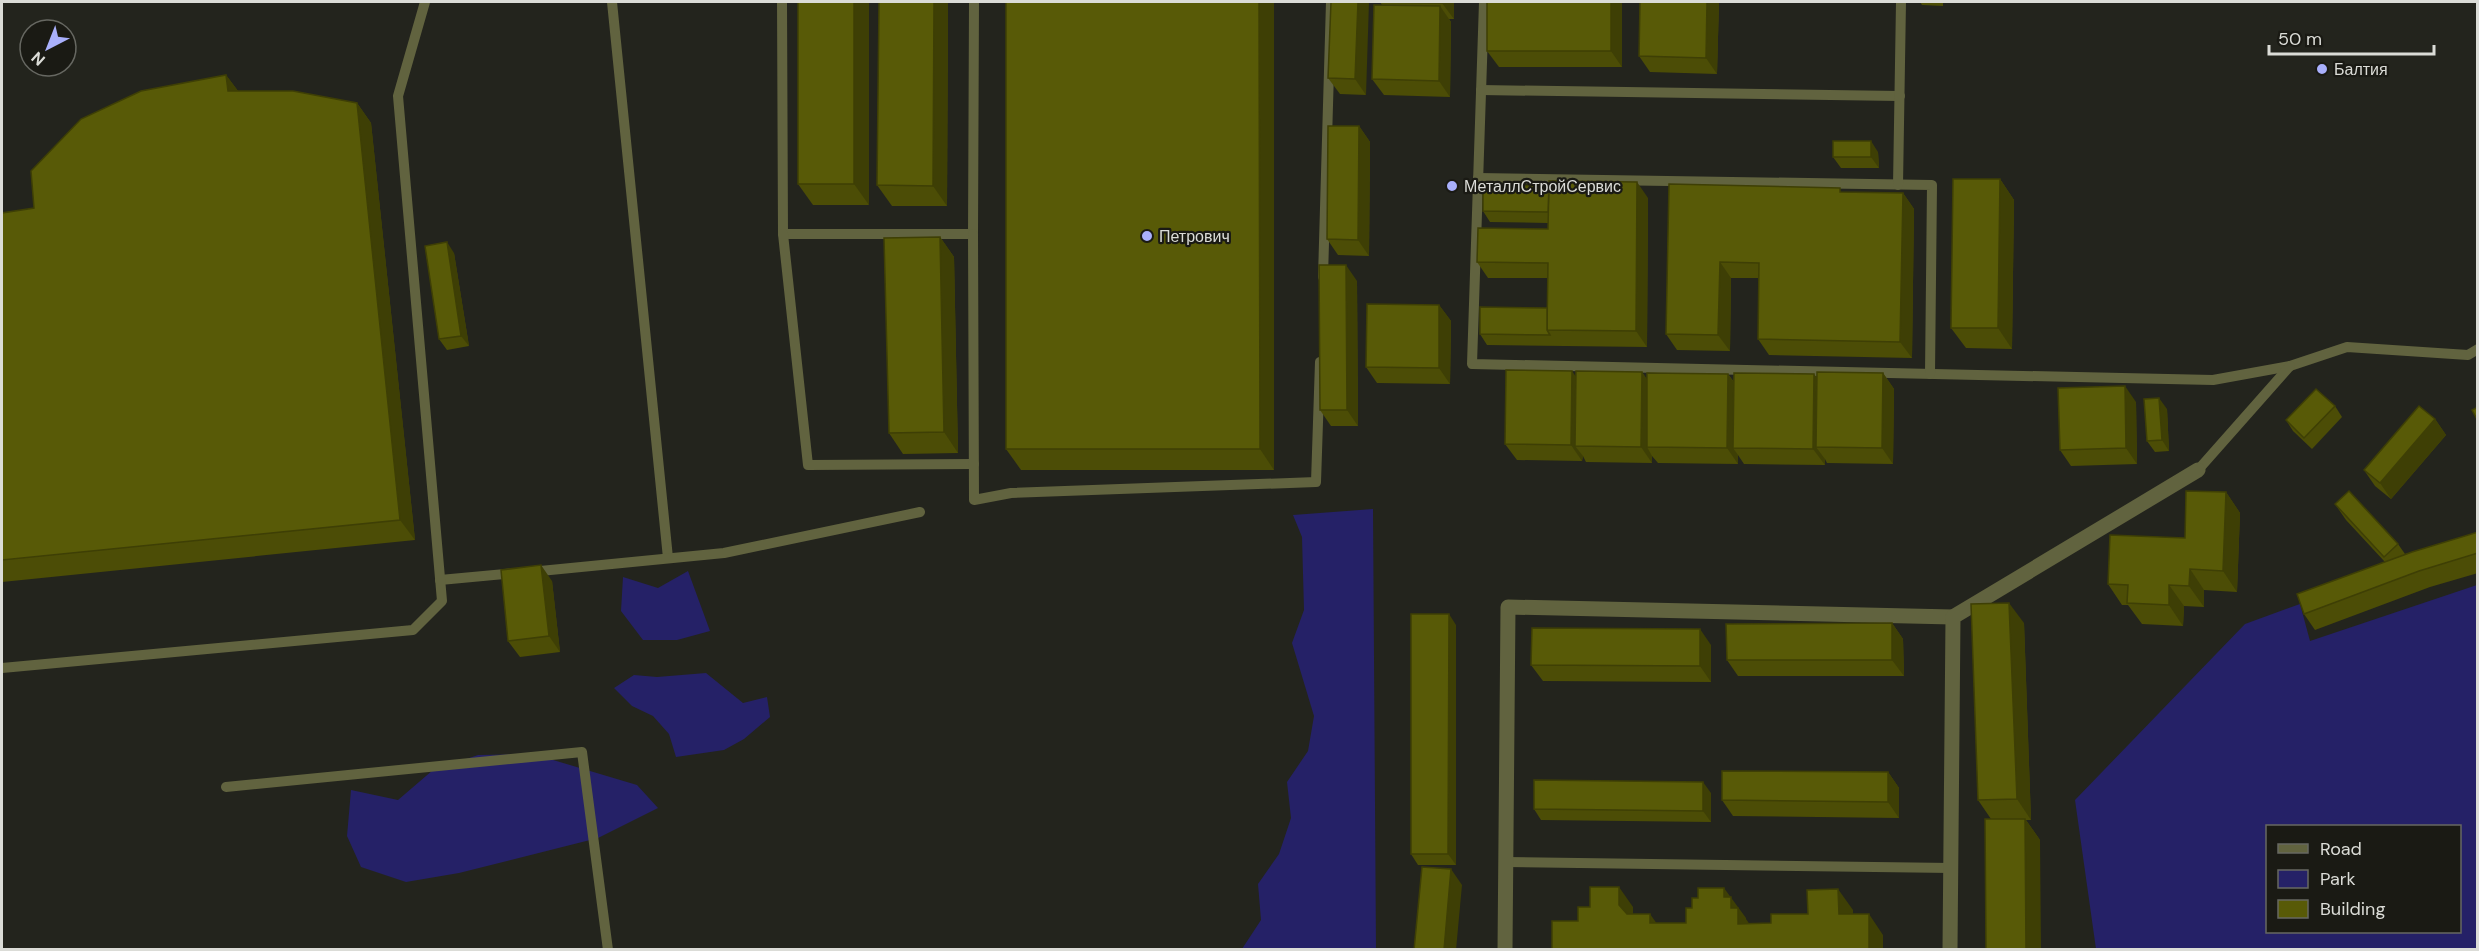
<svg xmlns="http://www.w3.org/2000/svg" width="2479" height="951" viewBox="0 0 2479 951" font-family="'DM Sans',sans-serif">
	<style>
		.green { fill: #252167; fill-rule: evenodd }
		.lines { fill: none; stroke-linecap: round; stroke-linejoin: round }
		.service { stroke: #61633f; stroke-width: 10 }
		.minor { stroke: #61633f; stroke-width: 15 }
		.wall { fill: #4c4d06 }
		.shaded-wall { fill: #3e3f05 }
		.building { fill: #585a07; stroke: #3e3f05; stroke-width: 1.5 }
		.poi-dot { fill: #a9b0fc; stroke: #1a1a14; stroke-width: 2 }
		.labels { text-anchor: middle; stroke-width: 4.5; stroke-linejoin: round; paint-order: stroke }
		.poi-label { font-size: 16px; fill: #dbdcd7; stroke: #1a1a14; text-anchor: start }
	</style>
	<rect width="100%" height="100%" fill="#23241d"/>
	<g class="green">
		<polygon points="1373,509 1376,949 1242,949 1261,920 1258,884 1279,854 1291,818 1287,782 1308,751 1314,716 1292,643 1304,610 1302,537 1293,515"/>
		<polygon points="688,571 710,631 677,640 643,640 621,611 623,577 658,588"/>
		<path d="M 2477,585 L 2477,949 L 2096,949 L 2075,800 L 2245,624 L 2300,604 L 2310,641 ZM 2268,826 L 2460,826 L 2460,932 L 2268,932 Z"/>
		<polygon points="706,673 743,703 767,697 770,717 744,739 724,750 676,757 669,734 653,716 632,706 614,688 634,675 657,677"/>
		<polygon points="533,754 637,785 658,808 598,838 459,873 406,882 361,867 347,836 351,790 398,800 433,770 478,755"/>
	</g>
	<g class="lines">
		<g class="service">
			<polyline points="612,2 668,558"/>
			<polyline points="782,2 783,234 973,234 974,2"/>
			<polyline points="1484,2 1472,364 2213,380 2290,366 2347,347 2468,355 2478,349"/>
			<polyline points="1481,90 1900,96"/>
			<polyline points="1478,178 1932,185 1930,374"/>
			<polyline points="1898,185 1901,2"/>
			<polyline points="783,234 808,465 974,464"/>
			<polyline points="973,234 974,500 1011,493 1316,482 1320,362"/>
			<polyline points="1323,277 1331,2"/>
			<polyline points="2198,470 2290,366"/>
			<polyline points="530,572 724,553 920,512"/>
			<polyline points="440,580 515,573"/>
			<polyline points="2,668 413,630 442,601 398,96 425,2"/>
			<polyline points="226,787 582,752 608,950"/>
			<polyline points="1506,862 1952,868"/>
		</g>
		<g class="minor">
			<polyline points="1505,950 1508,607 1953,617"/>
			<polyline points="1950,950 1953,617 2198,470"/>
		</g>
	</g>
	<g class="wall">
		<polygon points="798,2 869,205 813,205 798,184"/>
		<polygon points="879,2 948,2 947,206 892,206 877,185"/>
		<polygon points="1006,2 1274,2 1274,470 1021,470 1006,449"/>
		<polygon points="1331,2 1366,95 1340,94 1328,78"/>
		<polygon points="1380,2 1454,2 1454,19 1449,19 1451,22 1450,97 1384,95 1372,79 1382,5"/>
		<polygon points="1622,2 1622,67 1499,67 1487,51"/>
		<polygon points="1640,2 1719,2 1717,74 1650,72 1639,56"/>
		<polygon points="1920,2 1943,2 1943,6 1922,5"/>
		<polygon points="226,75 238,91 357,103 371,123 415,540 2,582 2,213 34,208"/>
		<polygon points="1359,126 1370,142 1369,256 1338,255 1327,239"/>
		<polygon points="1878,152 1879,168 1841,168 1833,157"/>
		<polygon points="2000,179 2014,200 2012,349 1966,348 1951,328"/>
		<polygon points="1669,184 1843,192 1903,193 1914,209 1912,358 1769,355 1758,339 1759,278 1731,278 1730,351 1677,350 1666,334"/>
		<polygon points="1648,198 1647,347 1487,345 1480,334 1547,308 1547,278 1488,278 1477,262 1548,229 1548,223 1490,222 1483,211"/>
		<polygon points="940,237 954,257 958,453 903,454 889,433"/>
		<polygon points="454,253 469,346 447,350 439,339"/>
		<polygon points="1357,281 1358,426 1331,426 1320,410"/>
		<polygon points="1439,305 1451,321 1450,384 1377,383 1366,367"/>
		<polygon points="1642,372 1647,380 1728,374 1734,382 1883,373 1894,389 1893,464 1827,463 1825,459 1825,465 1744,464 1738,455 1738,464 1658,463 1652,456 1652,463 1586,462 1583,456 1582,461 1517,460 1505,444 1576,376"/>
		<polygon points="2136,402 2137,464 2071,466 2060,450"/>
		<polygon points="2335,406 2342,417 2312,449 2293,431 2286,420"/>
		<polygon points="2167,409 2169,451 2155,452 2147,441"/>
		<polygon points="2435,419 2446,435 2391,499 2375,486 2364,470"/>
		<polygon points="2226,492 2240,513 2237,592 2204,590 2204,607 2184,606 2183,626 2142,624 2128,605 2122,605 2108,584 2185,538"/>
		<polygon points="2335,504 2398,544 2405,554 2478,532 2478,573 2430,587 2315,630 2304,614 2385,562 2346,520"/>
		<polygon points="552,581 560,652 520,657 508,641"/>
		<polygon points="1892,623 1903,639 1904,676 1738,676 1727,660"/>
		<polygon points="2024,623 2031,820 2026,820 2040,840 1991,819 1978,800"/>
		<polygon points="1456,625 1456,865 1418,865 1411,854"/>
		<polygon points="1711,645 1711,682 1543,681 1531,665"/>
		<polygon points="1888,772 1899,788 1899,818 1733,816 1722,800"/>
		<polygon points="1711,793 1711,822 1541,820 1534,809"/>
	</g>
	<g class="shaded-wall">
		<polygon points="854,2 869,2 869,205 854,184"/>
		<polygon points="934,2 948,2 947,206 933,186"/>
		<polygon points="1259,2 1274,2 1274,470 1260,449"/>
		<polygon points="1358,2 1369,2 1366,95 1355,79"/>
		<polygon points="1442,2 1454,2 1454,19 1442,3"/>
		<polygon points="1611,2 1622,2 1622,67 1611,51"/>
		<polygon points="1707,2 1719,2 1717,74 1706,58"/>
		<polygon points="1440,6 1451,22 1450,97 1439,81"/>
		<polygon points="226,75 241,95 228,91"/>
		<polygon points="357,103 371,123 415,540 400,520"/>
		<polygon points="1359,126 1370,142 1369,256 1358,240"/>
		<polygon points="1871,141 1878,152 1879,168 1871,157"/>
		<polygon points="2000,179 2014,200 2012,349 1998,328"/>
		<polygon points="1637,182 1648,198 1647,347 1636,331"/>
		<polygon points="1903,193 1914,209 1912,358 1900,342"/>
		<polygon points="940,237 954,257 958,453 944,432"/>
		<polygon points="447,242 454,253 469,346 461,336"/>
		<polygon points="1720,262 1731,278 1730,351 1718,335"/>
		<polygon points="1346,265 1357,281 1358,426 1347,410"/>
		<polygon points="1439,305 1451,321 1450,384 1439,368"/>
		<polygon points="1572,371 1583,387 1575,446 1583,456 1582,461 1571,445"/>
		<polygon points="1642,372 1653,388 1647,447 1652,456 1652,463 1641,447"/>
		<polygon points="1883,373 1894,389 1893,464 1882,448"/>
		<polygon points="1728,374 1739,390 1733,448 1738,455 1738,464 1727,448"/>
		<polygon points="1814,374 1826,390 1816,447 1825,459 1825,465 1813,449"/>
		<polygon points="2125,386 2136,402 2137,464 2126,448"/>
		<polygon points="2159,398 2167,409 2169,451 2162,440"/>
		<polygon points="2435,419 2446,435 2391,499 2380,483"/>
		<polygon points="2226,492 2240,513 2237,592 2223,571"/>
		<polygon points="541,565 552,581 560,652 549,636"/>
		<polygon points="2190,569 2204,590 2204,607 2189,586"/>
		<polygon points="2169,585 2184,606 2183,626 2169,605"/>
		<polygon points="2009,603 2024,623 2031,820 2017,799"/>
		<polygon points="1449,614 1456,625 1456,865 1448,854"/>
		<polygon points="1892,623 1903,639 1904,676 1892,660"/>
		<polygon points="1700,629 1711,645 1711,682 1700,666"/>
		<polygon points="1888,772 1899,788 1899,818 1888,802"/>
		<polygon points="1703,782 1711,793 1711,822 1703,811"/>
		<polygon points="2025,819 2040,840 2041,950 2026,950"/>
		<polygon points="1451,869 1462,885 1456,950 1444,950"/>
		<polygon points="1619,887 1633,907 1633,926 1619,905"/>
		<polygon points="1724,888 1746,918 1746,919 1753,929 1738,924 1724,897"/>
		<polygon points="1838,889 1853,910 1853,935 1839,914"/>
		<polygon points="1650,914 1665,935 1650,923"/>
		<polygon points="1869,914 1883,935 1883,950 1869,950"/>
	</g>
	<g class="building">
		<rect x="798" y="2" width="56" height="182"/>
		<polygon points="879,2 934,2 933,186 877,185"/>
		<polygon points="1006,2 1259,2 1260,449 1006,449"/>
		<polygon points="1331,2 1358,2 1355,79 1328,78"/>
		<polygon points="1380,2 1442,2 1442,3"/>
		<rect x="1487" y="2" width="124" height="49"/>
		<polygon points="1640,2 1707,2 1706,58 1639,56"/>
		<polygon points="1374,5 1440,6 1439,81 1372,79"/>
		<polygon points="226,75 228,91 293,91 357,103 400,520 2,560 2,213 34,208 31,171 81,119 141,91"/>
		<polygon points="1328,126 1359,126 1358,240 1327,239"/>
		<rect x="1833" y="141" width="38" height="16"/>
		<polygon points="1953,179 2000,179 1998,328 1951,328"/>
		<polygon points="1549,181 1637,182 1636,331 1547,330 1548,263 1477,262 1478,228 1548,229"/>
		<polygon points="1669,184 1840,188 1840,192 1903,193 1900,342 1758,339 1759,263 1720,262 1718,335 1666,334"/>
		<polygon points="1483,185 1549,186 1548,212 1483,211"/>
		<polygon points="940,237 944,432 889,433 884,238"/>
		<polygon points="447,242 461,336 439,339 425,246"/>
		<polygon points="1319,265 1346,265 1347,410 1320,410"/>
		<polygon points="1367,304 1439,305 1439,368 1366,367"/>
		<polygon points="1480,307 1547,308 1547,330 1550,335 1480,334"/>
		<polygon points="1506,370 1572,371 1571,445 1505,444"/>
		<polygon points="1576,371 1642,372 1641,447 1575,446"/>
		<polygon points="1817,372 1883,373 1882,448 1816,447"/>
		<polygon points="1647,373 1728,374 1727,448 1647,447"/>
		<polygon points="1734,373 1814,374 1813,449 1733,448"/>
		<polygon points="2125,386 2126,448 2060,450 2058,388"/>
		<polygon points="2316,389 2335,406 2304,438 2286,420"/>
		<polygon points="2159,398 2162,440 2147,441 2144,399"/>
		<polygon points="2419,406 2435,419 2380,483 2364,470"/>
		<polygon points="2478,407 2478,421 2472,410"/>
		<polygon points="2186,491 2226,492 2223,571 2190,569 2189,586 2169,585 2169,605 2127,603 2128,585 2108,584 2110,535 2185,538"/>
		<polygon points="2349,491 2398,544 2384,557 2335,504"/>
		<polygon points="2478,532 2478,553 2419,571 2304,614 2297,594 2412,552"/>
		<polygon points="541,565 549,636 508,641 501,570"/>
		<polygon points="2009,603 2017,799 1978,800 1971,604"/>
		<polygon points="1411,614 1449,614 1448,854 1411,854"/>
		<polygon points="1892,623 1892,660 1727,660 1726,624"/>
		<polygon points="1532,628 1700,629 1700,666 1531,665"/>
		<polygon points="1722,771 1888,772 1888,802 1722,800"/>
		<polygon points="1534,780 1703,782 1703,811 1534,809"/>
		<polygon points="1985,819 2025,819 2026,950 1986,950"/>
		<polygon points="1422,867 1451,869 1444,950 1414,950"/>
		<polygon points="1590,887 1619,887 1619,905 1627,914 1650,914 1650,923 1686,923 1686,908 1692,908 1692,898 1698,898 1698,888 1724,888 1724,897 1731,897 1731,908 1738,908 1738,924 1771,923 1771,914 1808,914 1807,890 1838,889 1839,914 1869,914 1869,950 1552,950 1552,921 1578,921 1578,907 1590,907"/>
	</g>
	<g class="poi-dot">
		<circle cx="2322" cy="69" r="6"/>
		<circle cx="1452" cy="186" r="6"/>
		<circle cx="1147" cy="236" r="6"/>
	</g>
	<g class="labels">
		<g class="poi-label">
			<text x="2334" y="75">Балтия</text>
			<text x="1464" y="192">МеталлСтройСервис</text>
			<text x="1159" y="242">Петрович</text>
		</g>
	</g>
	<rect width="2479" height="951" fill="none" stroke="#dbdcd7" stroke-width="6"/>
	<rect x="2266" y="825" width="195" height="108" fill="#1a1a14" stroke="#676862" stroke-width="1.5"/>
	<rect x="2278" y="844" width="30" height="9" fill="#61633f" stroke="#676862" stroke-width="1.5"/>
	<text x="2320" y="855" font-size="18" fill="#dbdcd7">Road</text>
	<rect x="2278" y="870" width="30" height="18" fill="#252167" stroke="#676862" stroke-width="1.5"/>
	<text x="2320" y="885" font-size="18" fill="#dbdcd7">Park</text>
	<rect x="2278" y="900" width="30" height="18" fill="#585a07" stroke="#676862" stroke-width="1.5"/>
	<text x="2320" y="915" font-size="18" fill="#dbdcd7">Building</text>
	<g transform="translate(48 48) rotate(222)"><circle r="28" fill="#1a1a14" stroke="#676862" stroke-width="1.5"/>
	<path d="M0-4.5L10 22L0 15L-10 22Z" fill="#a9b0fc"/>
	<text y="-9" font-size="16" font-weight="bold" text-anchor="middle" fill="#dbdcd7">N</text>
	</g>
	<path d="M2269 45v9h165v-9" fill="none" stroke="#dbdcd7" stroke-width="3"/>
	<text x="2278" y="45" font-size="18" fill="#dbdcd7" stroke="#1a1a14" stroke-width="4.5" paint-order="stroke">50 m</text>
</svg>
